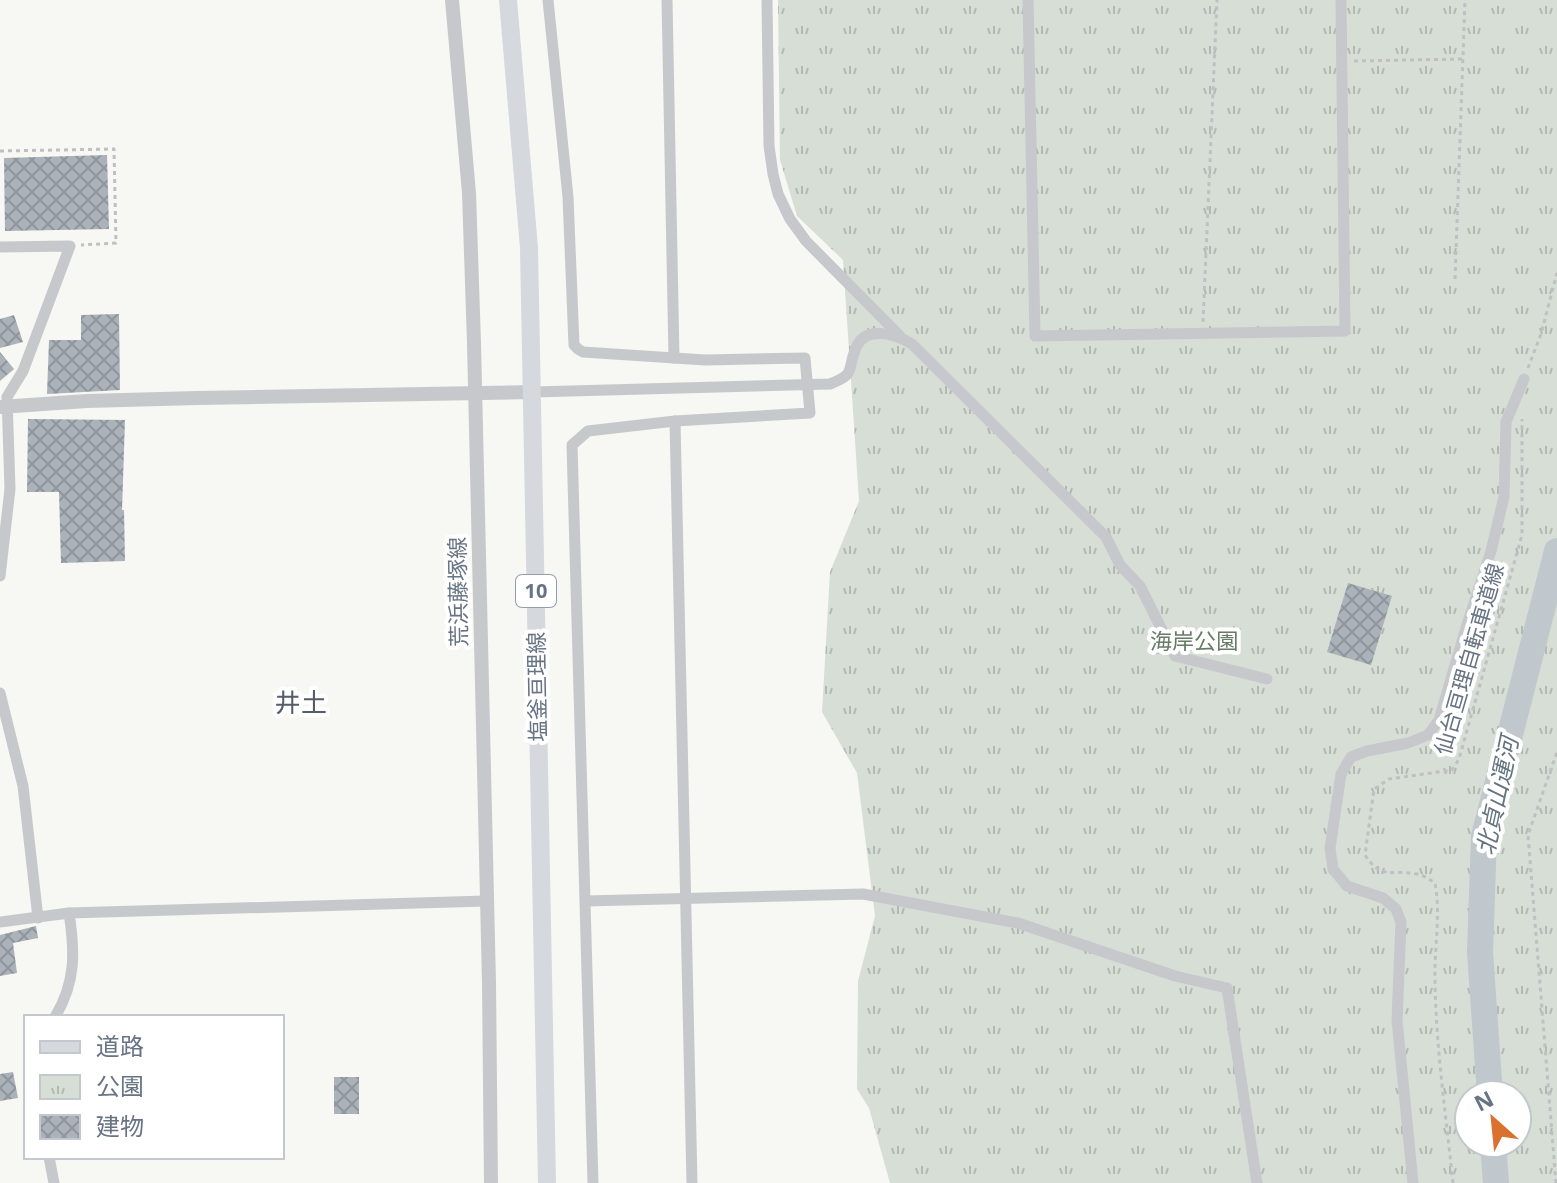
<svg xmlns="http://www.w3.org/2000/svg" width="1557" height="1183" viewBox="0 0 1557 1183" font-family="'Noto Sans','Noto Sans JP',sans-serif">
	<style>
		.park { fill: url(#park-tufts); fill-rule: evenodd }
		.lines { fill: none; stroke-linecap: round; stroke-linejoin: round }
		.river { stroke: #c0c7cd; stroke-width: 26 }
		.building { fill: url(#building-cross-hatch) }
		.path { stroke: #bfc0c3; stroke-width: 3; stroke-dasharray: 4 4; stroke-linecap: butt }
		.minor { stroke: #c6c8cc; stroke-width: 11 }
		.tertiary { stroke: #c6c8cc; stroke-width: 14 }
		.primary { stroke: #d5d8dc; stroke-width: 18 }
		.labels { text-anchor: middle; stroke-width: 8; stroke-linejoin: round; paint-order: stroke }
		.shield { fill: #fff; stroke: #959da9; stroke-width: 2 }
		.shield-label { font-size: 20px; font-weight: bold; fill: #687384 }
		.street-label { font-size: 22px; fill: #687384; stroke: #fff }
		.park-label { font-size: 22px; fill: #677b66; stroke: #fff }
		.water-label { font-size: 24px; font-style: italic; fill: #63737f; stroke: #fff }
		.quarter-label { font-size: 26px; fill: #555d69; stroke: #fff }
	</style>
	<defs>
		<pattern id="park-tufts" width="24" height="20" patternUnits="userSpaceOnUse" patternTransform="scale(2)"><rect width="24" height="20" fill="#d7ded5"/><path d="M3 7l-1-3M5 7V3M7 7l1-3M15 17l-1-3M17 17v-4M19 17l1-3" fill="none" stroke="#b2b8b2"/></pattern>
		<pattern id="building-cross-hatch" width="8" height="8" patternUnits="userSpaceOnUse" patternTransform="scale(2)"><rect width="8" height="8" fill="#acb2b9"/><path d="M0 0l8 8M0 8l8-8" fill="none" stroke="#90959c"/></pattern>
	</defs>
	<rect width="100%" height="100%" fill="#f7f7f4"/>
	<path class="park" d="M 778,0 L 1557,0 L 1557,1183 L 890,1183 L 869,1108 L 857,1089 L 858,981 L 875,916 L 857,773 L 822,712 L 830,572 L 859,501 L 843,260 L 797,216 L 780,160 ZM 1469,1095 L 1517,1095 L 1517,1143 L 1469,1143 Z"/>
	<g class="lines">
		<g class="river">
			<polyline points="1490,1095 1480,952 1484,836 1557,551"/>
			<polyline points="1493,1143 1496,1183"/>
		</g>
	</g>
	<g class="building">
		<polygon points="107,155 109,229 5,231 4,158"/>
		<polygon points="119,314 120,390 47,394 49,340 81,340 81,315"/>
		<polygon points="14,315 23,342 0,348 0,319"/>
		<polygon points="0,352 14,369 0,381"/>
		<polygon points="28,419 125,420 122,510 124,510 125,561 61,563 59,492 27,492"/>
		<polygon points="1348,583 1392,596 1371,665 1327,652"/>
		<polygon points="36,926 38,938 13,943 17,973 0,976 0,935"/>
		<polygon points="13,1072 18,1098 0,1101 0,1074"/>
		<rect x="334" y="1077" width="25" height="37"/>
	</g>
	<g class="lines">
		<g class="path">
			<polyline points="1354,61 1463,59"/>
			<polyline points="0,151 114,149 116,243 81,245"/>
			<polyline points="1455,279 1465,0"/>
			<polyline points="1203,322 1217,0"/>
			<polyline points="1528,368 1541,334 1557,273"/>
			<path d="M 1453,1183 C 1446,1116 1436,1048 1435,981 C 1434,948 1441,915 1435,883 C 1429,879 1423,875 1417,874 C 1392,869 1382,881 1365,855 L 1374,789 L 1389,779 L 1452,770 L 1459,759 L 1522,535 L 1522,419"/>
			<polyline points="1556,1183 1528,835 1557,752"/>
		</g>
		<g class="minor">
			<polyline points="548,0 568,197 574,345 578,349 583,352 705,360 805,358 810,413 675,421 588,431 572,445 593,1183"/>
			<polyline points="667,0 674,358"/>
			<polyline points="767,0 769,146 773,174 778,194 790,219 806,241 900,336"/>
			<polyline points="1028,0 1035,336 1345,331 1341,0"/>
			<polyline points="0,247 70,246 23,371 7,397 10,489 0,576"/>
			<path d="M 533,392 L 830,384 C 856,374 847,371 855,350 C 864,324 895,334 912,344 L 1106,537 L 1120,565 L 1140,586 L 1175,656 L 1267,679"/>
			<polyline points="675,421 692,1183"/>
			<polyline points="0,693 23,786 38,918"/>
			<polyline points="586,901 863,894 1018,923 1175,976 1227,988 1257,1183"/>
			<polyline points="0,922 69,913 486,901"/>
			<path d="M 55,1017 C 76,982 75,952 69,913"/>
			<polyline points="49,1157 54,1183"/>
			<polyline points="1413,1183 1397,1020 1401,922 1396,909 1383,898 1347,886 1333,869 1330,848 1341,774 1351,757 1367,751 1408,743 1428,735 1439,720 1465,631 1491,551 1504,497 1506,422 1524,379"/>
		</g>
		<g class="tertiary">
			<polyline points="452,0 469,193 474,343 489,983 491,1183"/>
			<polyline points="0,407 87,401 197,398 533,392"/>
		</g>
		<polyline class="primary" points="508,0 529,248 547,1183"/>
	</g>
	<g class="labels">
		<rect class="shield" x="516" y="575" width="40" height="32" rx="6"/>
		<g class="shield-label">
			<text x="536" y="598">10</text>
		</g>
		<g class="street-label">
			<text transform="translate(458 592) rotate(-91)" y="8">荒浜藤塚線</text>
			<text transform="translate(1469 659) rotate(-74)" y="8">仙台亘理自転車道線</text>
			<text transform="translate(537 687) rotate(-91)" y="8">塩釜亘理線</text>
		</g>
		<g class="park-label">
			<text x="1194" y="649">海岸公園</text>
		</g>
		<g class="water-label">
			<text transform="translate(1498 796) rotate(-78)" y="8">北貞山運河</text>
		</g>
		<g class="quarter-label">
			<text x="301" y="712">井土</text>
		</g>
	</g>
	<rect x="24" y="1015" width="260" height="144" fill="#ffffff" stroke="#c3c7ce" stroke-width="2"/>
	<rect x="40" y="1041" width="40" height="12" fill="#d5d8dc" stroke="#c3c7ce" stroke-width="2"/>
	<text x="96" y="1055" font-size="24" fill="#687384">道路</text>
	<rect x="40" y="1075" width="40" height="24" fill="url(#park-tufts)" stroke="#c3c7ce" stroke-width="2"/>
	<text x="96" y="1095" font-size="24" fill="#687384">公園</text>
	<rect x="40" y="1115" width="40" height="24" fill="url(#building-cross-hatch)" stroke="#c3c7ce" stroke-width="2"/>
	<text x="96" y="1135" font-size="24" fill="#687384">建物</text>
	<g transform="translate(1493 1119) rotate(333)"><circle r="38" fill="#ffffff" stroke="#c3c7ce" stroke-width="2"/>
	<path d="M0-6L14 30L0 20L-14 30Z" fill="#da7131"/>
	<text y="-12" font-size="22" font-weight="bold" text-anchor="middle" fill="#687384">N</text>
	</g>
</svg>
